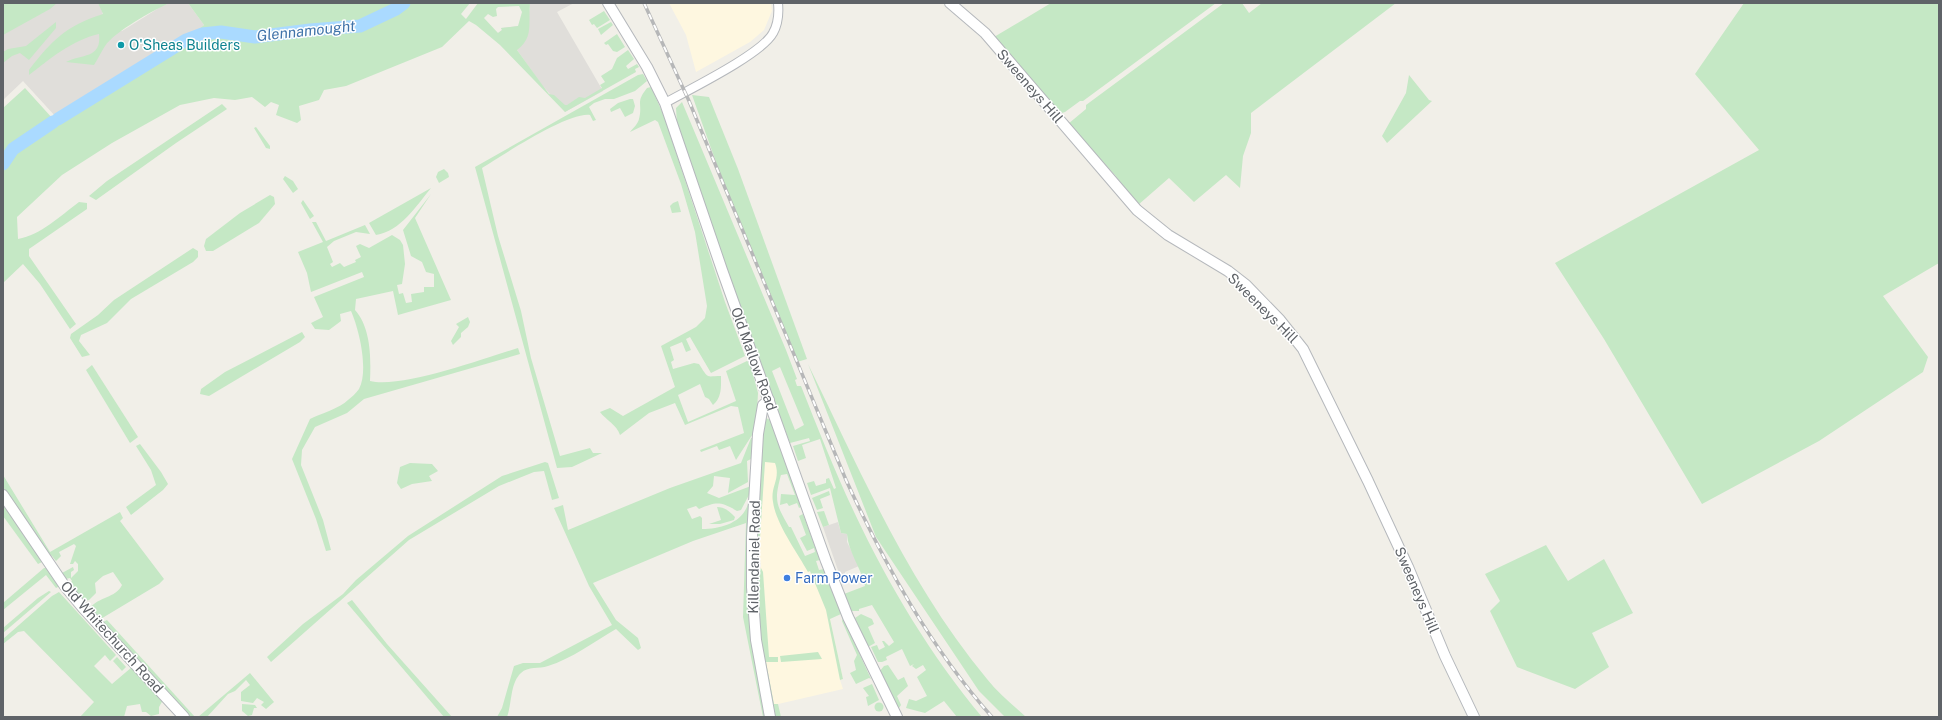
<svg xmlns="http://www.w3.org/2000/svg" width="1942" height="720" viewBox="0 0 1942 720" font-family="'Public Sans',sans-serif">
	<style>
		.commercial { fill: #fef7e0 }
		.industrial { fill: #e0deda }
		.green { fill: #c5e8c5; fill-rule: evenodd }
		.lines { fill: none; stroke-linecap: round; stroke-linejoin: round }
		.river { stroke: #aadaff; stroke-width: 13 }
		.minor-casing { stroke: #b5b8bc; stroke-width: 10 }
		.tertiary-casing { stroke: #b5b8bc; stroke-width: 12 }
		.minor { stroke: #fff; stroke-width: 8 }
		.tertiary { stroke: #fff; stroke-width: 10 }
		.rail-casing { stroke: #b6b7b8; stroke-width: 3.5 }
		.rail { stroke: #fff; stroke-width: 2; stroke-dasharray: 6; stroke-linecap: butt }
		.culture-dot { fill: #0f9aa8; stroke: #fff; stroke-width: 1.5 }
		.shop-dot { fill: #3f7fe0; stroke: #fff; stroke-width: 1.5 }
		.labels { text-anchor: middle; stroke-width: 3; stroke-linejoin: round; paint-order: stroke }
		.culture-label { font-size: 14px; fill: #0d838f; stroke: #fff; text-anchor: start }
		.street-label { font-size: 14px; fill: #5f6368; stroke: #fff }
		.shop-label { font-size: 14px; fill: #366cbe; stroke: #fff; text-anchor: start }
		.water-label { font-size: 15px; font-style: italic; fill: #4174aa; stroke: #fff }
	</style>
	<rect width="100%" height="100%" fill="#f1efe8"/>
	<g class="commercial">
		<polygon points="669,3 771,3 772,11 764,30 750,42 696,72 686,35"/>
		<polygon points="765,459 775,459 781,475 777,490 777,506 828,609 843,679 840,680 843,689 774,705 765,660 759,575 761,565 759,553"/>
	</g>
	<g class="industrial">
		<polygon points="39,3 98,3 101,8 105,22 122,31 162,6 170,3 188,3 204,25 190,36 56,117 23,81 3,100 3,27"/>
		<polygon points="530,3 574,3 557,12 603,91 565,112 542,85 517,50 498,33 502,30 501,28 528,25"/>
		<polygon points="838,522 841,533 847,534 847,542 859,566 845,572 845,574 840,576 823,527"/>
	</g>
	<g class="green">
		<polygon points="3,3 57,3 50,9 3,35"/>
		<path d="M 98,3 L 170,3 C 155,9 114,32 105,46 C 101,52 98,59 94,65 L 66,62 C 81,54 102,59 99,34 C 72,40 50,59 29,75 L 29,70 C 52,40 66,26 103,14 Z"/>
		<path d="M 188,3 L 470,3 L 461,14 L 466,19 L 478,3 L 530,3 C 528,24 534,37 517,50 L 549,94 L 554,95 L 565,105 L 567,105 L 579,97 L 585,98 L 602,88 L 600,85 L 605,82 L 601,76 L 612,69 L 617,58 L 628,50 L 634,59 L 626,66 L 628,69 L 637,64 L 639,67 L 635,69 L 636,72 L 565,112 L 500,45 L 476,25 L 469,21 L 442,47 L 346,86 L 324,90 L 319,100 L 299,106 L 301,120 L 297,123 L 276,115 L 279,105 L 271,102 L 265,107 L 252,97 L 235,100 L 214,98 L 180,105 L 112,143 L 62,175 L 17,217 L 18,239 C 41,235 60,216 79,202 L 87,203 L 87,209 L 29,249 L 29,256 L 76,324 L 70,329 L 40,284 L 23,264 L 3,283 L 3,108 L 25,88 L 53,119 L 190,36 L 204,25 ZM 519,6 L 522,12 L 518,26 L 501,28 L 502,30 L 498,33 L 484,18 L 488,14 L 493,17 L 497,16 L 496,9 L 498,7 Z"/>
		<polygon points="1051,3 1216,3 1083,101 1080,101 1065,112 1059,114 994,37"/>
		<polygon points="1224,3 1242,3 1249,13 1262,3 1396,3 1251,113 1251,133 1243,156 1240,188 1226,175 1194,202 1169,178 1138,205 1115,175 1068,124 1086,109 1086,105"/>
		<polygon points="1744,3 1939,3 1939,263 1883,296 1928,357 1923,372 1819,441 1702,504 1604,339 1555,263 1759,150 1695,74"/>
		<polygon points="604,11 610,20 597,28 594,24 592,25 589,20"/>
		<polygon points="56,22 56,28 29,60 20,53 12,56 3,63 3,52 8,49 26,46"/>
		<polygon points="611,22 613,25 601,35 598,29"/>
		<polygon points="617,34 625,47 617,52 613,51 608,44 606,45 604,43"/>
		<path d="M 643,74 L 647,81 L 635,91 L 614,99 L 605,99 L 594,103 L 589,107 L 596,120 L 593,121 L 590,115 C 568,112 503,155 482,168 L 498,236 L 521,311 L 531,358 L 560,456 L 590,448 L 593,453 L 602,453 L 572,467 L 557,468 L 475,167 L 638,75 Z"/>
		<polygon points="1409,75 1429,100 1432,101 1387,143 1382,136 1406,93"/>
		<path d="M 651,87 L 664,116 L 725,302 L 745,356 L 711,373 L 690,337 L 686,339 L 691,350 L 686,352 L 682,342 L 670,347 L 674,360 L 671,362 L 673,369 L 694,363 L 699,364 C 709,380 706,376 721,376 C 721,387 722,397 713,405 L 709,399 L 705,397 L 700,384 L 678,395 L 688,422 L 736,401 L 726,371 L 747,361 L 750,363 L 758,393 L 756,429 L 736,460 L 730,446 L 719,450 L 717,446 L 701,452 L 700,450 L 744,433 L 738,407 L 731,406 L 685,425 L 675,403 L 649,413 L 620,435 C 617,425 606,420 600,412 L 610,408 L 623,416 L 675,387 L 661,346 L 696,327 L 705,318 L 707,306 L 695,232 L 681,184 L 658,122 L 655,120 L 630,132 C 633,128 638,124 639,119 C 643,103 635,103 647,88 Z"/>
		<polygon points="692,95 709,97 738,169 807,359 797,362 727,193"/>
		<polygon points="630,99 633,99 635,106 633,113 625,117 620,108 611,112 610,109 618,103"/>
		<path d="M 682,102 L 786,350 L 797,379 L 795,380 L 797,386 L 801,386 C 818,429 835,472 855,514 C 889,586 931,656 982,717 L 957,717 L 944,701 L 925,713 L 906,708 L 909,699 L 916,701 L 927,696 L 917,677 L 926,670 L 923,665 L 916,669 L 912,666 L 914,664 L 910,666 L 902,649 L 886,657 L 887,660 L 882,662 L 878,662 L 871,647 L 877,645 L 879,650 L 885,647 L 882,641 L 884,641 L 889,646 L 894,642 L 872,605 L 859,609 L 859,611 L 851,611 L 844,594 L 865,586 C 861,567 848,552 847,534 L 841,533 L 830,488 L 811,495 L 807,483 L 814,481 L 816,486 L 826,483 L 826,479 L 829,478 L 834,489 L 836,488 L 820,439 L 802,445 L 806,458 L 798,461 L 793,446 L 810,441 L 809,438 L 790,443 L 755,351 L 677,124 L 676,108 ZM 780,367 L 804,425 L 795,430 L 772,371 Z"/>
		<polygon points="222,104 227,109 176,143 96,200 89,196 107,181"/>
		<polygon points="256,127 270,146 270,149 266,148 254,128"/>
		<polygon points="444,169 448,173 449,177 439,183 436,177 438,172"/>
		<polygon points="285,176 293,181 298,189 293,193 283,179"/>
		<path d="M 431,188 C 416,206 401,231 376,235 L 369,223 Z"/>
		<path d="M 431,194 L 415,218 L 451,300 L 398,315 L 393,291 L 356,299 L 355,310 C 371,328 371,358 370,381 C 401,389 485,358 518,348 L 520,354 L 364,399 L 347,413 L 315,427 L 302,450 L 301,465 L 323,520 L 331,550 L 326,551 L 316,519 L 292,459 L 310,419 C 320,414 340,408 348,400 C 352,397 356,393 359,389 C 369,370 359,329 351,311 L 340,314 L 341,321 L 329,330 L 315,329 L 311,323 L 323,317 L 314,297 L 364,277 L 362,272 L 311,292 L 307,273 L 298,252 L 323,242 L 312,222 L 316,222 L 326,241 L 365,225 L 370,234 L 356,232 L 334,241 L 327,247 L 333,262 L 330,264 L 332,267 L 340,263 L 344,267 L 356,262 L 355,260 L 361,257 L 356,246 L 360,244 L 369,248 L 392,235 L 400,240 L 403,245 L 405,264 L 402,284 L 397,285 L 399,294 L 403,293 L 406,303 L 412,302 L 411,294 L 424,292 L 424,287 L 434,287 L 434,274 L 426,272 L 422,262 L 411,256 L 403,230 Z"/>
		<polygon points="270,195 274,197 275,204 259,223 213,251 206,251 204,246 206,239 240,213"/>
		<polygon points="303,200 314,216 310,219 301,203"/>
		<polygon points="678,201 681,212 672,213 670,206 673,203"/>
		<polygon points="193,248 198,251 198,257 193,262 131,299 107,323 81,335 79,341 90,355 82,357 70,338 71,334 98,315 114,300"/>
		<polygon points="468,317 470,322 468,327 461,333 461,337 453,345 451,341 459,327 456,324"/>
		<polygon points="302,332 305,337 300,342 209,396 200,394 201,389 225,372"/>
		<path d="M 808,364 C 861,473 909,585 987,679 C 998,693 1013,705 1026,717 L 1005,717 L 979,691 L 876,537 Z"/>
		<polygon points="92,365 138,437 130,443 86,370"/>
		<path d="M 766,418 L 770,420 L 801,507 L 799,508 L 797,503 L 789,506 L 787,503 L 780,505 L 781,494 L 795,495 L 787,474 L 781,475 C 774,501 776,504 789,527 L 791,527 L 805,556 L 815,552 L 814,548 L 807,551 L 800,538 L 806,535 L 799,516 L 803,514 L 820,560 L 816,561 L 819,570 L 824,569 L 841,614 L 830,619 L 843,679 L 840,680 L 826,610 L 810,571 L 808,572 C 797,552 776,524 773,502 C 770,487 781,479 775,463 L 765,462 L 759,553 L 756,549 L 762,441 Z"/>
		<path d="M 751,438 L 753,438 L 753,461 L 751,462 L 751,459 L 747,461 L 748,482 L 728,493 L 730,478 L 714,476 L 713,486 L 707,493 L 719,498 L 751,486 L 750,493 L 741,510 L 737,511 C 720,501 716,502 699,509 L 696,506 L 687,509 L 692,519 L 700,516 L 702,518 L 702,529 C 722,529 746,522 749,499 L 751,498 C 749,537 745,578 749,617 C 753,651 759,684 766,717 L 763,717 L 743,617 L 746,523 L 693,541 L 593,583 L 616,620 L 638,638 L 641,648 L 638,650 L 616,629 C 594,642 571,659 548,666 C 539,669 528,666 521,673 C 510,683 512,704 507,717 L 497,717 L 502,708 L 514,666 L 523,663 L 540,663 L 612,625 L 589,586 L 554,508 L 563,505 L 568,530 L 670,488 L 741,463 Z"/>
		<polygon points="140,444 161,472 168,484 163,490 131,515 126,507 156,485 151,470 136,446"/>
		<polygon points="545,462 548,463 559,498 552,500 544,471 534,472 499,486 409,540 271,662 267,657 303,624 343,594 356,580 408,536 502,476"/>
		<polygon points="410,463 432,464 438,471 429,476 432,481 412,484 401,489 397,483 400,467"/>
		<path d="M 3,475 L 50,552 L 120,512 L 123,518 L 120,521 L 164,579 L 159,584 L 99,620 L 90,608 C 98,597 116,598 122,585 L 113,572 L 103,576 L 95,583 L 96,593 L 89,600 L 83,601 L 69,584 L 72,581 L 70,578 L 66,579 L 62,573 L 73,567 L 74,570 L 71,572 L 71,578 L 78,571 L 78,564 L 75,561 L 73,564 L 70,564 L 76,546 L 74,544 L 59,552 L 61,556 L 56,561 L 52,556 L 47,553 L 3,487 Z"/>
		<polygon points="829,491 830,495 820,499 823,508 817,510 812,498"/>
		<polygon points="3,502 44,561 38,564 3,516"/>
		<path d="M 717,507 C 725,507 730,512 735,517 L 734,520 L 720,524 L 709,524 L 721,520 Z"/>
		<polygon points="824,511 829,525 823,527 817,512"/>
		<polygon points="1546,545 1568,581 1604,559 1633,613 1592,633 1609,667 1575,689 1517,667 1490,611 1500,601 1485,574"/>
		<polygon points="44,568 46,568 58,584 58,587 56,588 46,575 3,610 3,603"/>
		<polygon points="761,568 763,572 769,657 778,657 778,662 766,662 774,704 778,704 781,717 774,717 762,662 756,579"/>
		<polygon points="49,591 51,592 3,633 3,628 38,598"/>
		<polygon points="59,592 116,655 110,661 105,655 94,666 112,684 132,667 163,700 159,707 159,714 151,716 146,712 142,712 140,704 127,706 124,717 80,717 94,702 24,631 18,632 3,644 3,639 52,596"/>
		<polygon points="352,600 387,644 452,717 444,717 347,603"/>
		<polygon points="861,614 872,619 874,624 868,627 875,643 868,647 855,618"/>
		<polygon points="843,618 871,679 869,678 856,684 850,673 856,670 854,661 857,655 842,621"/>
		<polygon points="107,620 195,717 190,717 103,622"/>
		<polygon points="818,652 822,659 781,662 780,656"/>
		<polygon points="117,657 126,667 122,671 113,661"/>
		<polygon points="888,665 898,680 904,677 908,686 897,696 901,705 899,708 897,708 879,672 884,666"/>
		<polygon points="250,673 274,702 266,709 261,705 264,702 257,698 253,703 241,701 241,692 250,685 246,680 235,691 228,694 207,717 198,717"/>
		<polygon points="872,684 879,700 868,706 866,697 869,696 863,688"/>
		<circle cx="879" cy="707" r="4.5"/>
		<polygon points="242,704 255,705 257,708 254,708 252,715 248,716 242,711"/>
	</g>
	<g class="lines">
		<g class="river">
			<polyline points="58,119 186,40 202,34 221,32 255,37 310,30 360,26 396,9 404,3"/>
			<polyline points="3,164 13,149 53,122"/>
		</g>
		<defs>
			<path id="minor" d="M 665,103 C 688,90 762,54 773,33 C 778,24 779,13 778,3"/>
			<g id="tertiary">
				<polyline points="608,3 647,67 665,103 722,270 826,561 848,617 897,717"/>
				<polyline points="950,3 985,33 1137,210 1168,235 1228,271 1246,285 1280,320 1303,349 1368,481 1408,567 1445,656 1474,717"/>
				<polyline points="769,400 763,405 758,434 756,468 752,537 752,587 756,640 770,717"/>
				<polyline points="3,495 64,585 83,608 184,717"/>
			</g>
		</defs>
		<use href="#minor" class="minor-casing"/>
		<use href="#tertiary" class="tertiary-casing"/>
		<use href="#minor" class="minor"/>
		<use href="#tertiary" class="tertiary"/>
		<defs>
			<path id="rail" d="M 644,3 L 689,101 L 846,480 C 885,565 930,647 992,717"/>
		</defs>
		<use href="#rail" class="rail-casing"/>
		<use href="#rail" class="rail"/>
	</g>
	<circle class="culture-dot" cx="121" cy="45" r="4"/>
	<circle class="shop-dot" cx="787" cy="578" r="4"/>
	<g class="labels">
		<g class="culture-label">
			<text x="129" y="50">O'Sheas Builders</text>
		</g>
		<g class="street-label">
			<text transform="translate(1030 86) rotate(49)" y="5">Sweeneys Hill</text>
			<text transform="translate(1263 308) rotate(45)" y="5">Sweeneys Hill</text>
			<text transform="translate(754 359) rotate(70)" y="5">Old Mallow Road</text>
			<text transform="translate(754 557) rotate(-89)" y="5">Killendaniel Road</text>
			<text transform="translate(1417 590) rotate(67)" y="5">Sweeneys Hill</text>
			<text transform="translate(112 637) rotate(48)" y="5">Old Whitechurch Road</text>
		</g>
		<g class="shop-label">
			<text x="795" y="583">Farm Power</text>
		</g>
		<g class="water-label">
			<text transform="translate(306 31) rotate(-6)" y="5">Glennamought</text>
		</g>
	</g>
	<rect width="1942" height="720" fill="none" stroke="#5f6368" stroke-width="8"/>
</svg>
